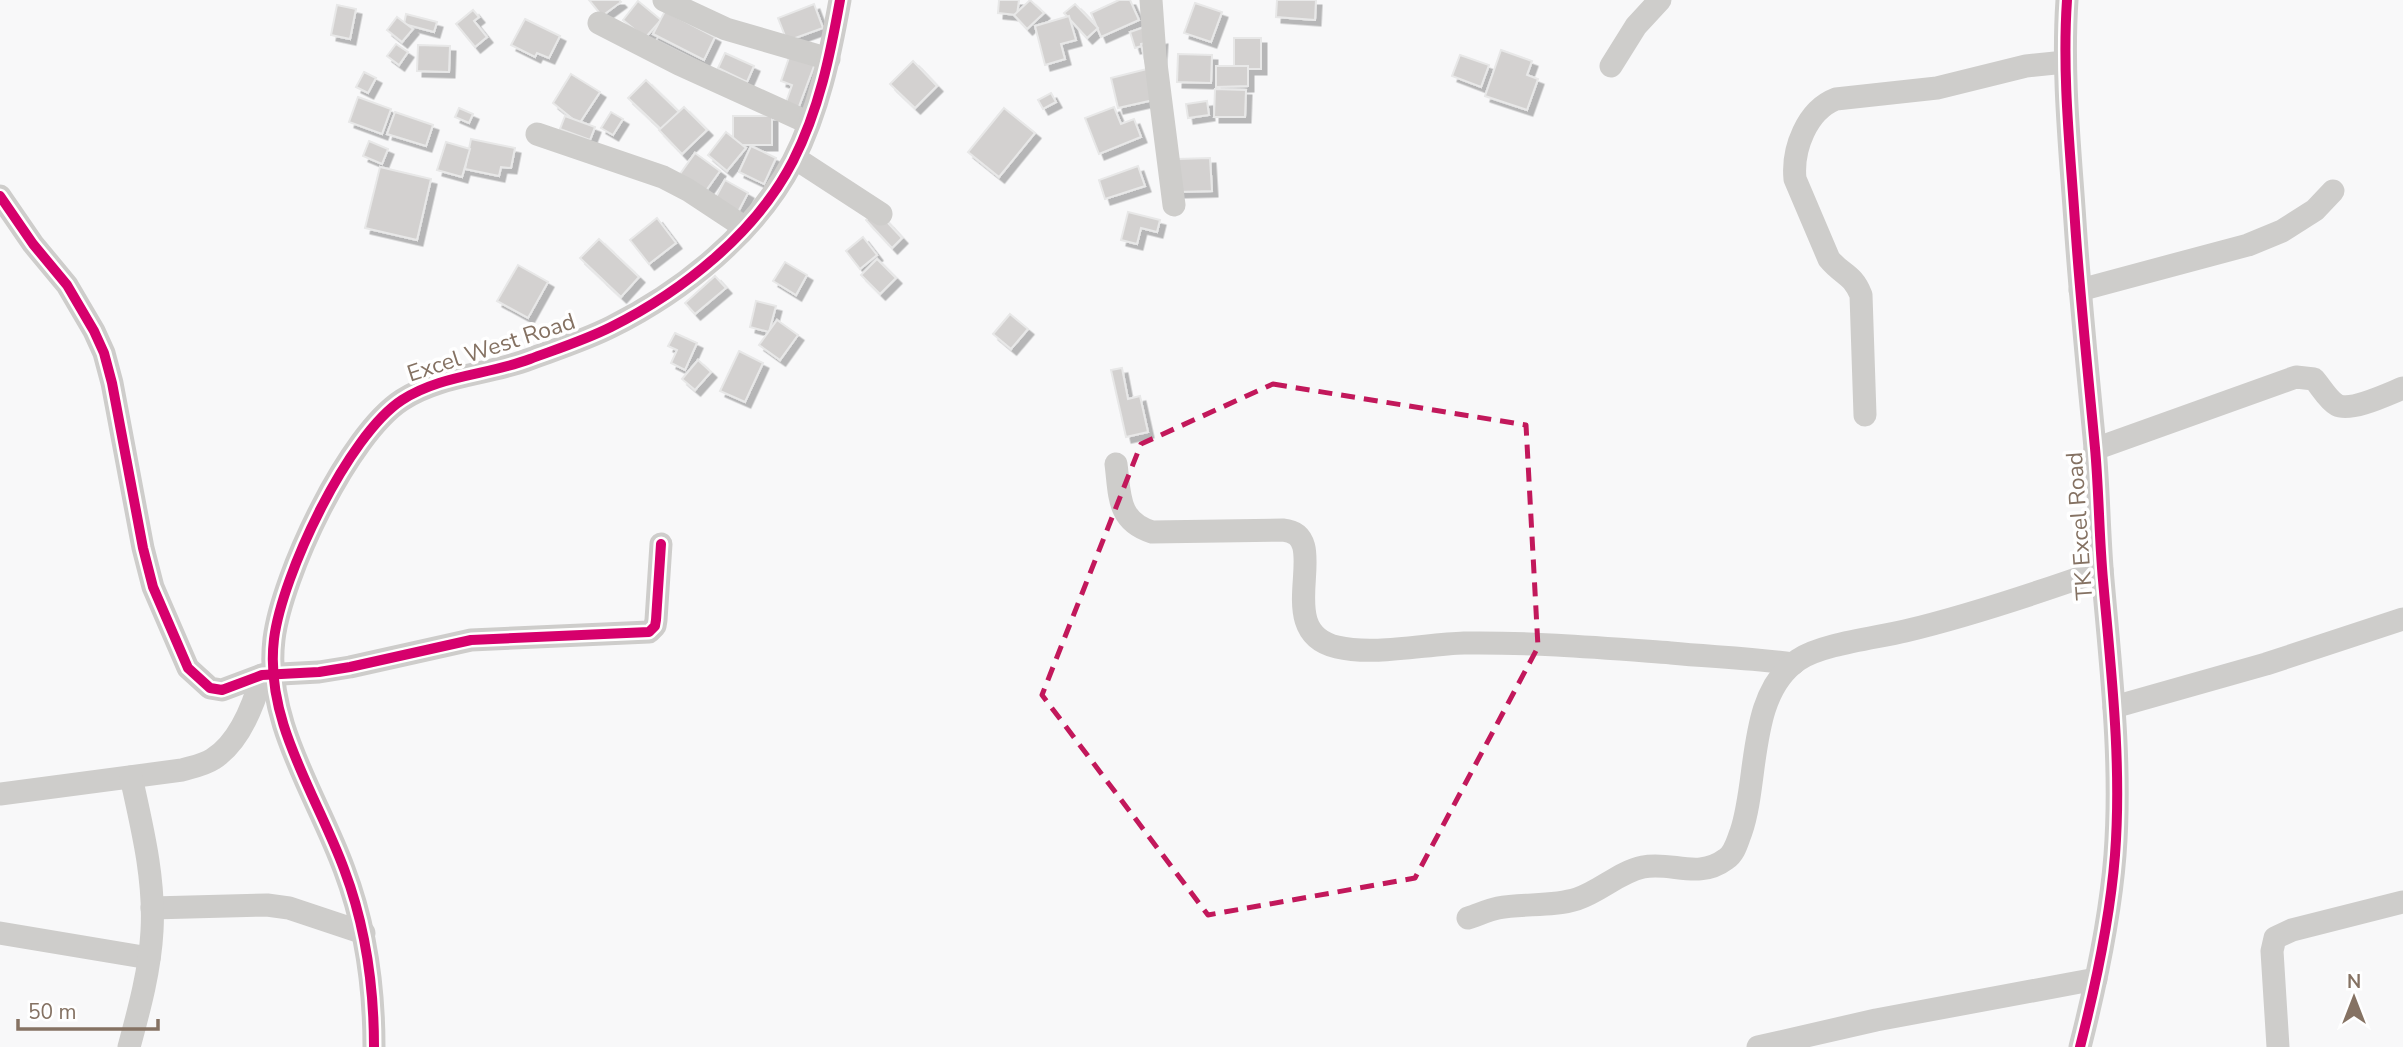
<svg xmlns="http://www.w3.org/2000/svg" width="2403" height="1047" viewBox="0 0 2403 1047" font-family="'Nunito Sans',sans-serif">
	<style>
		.building { fill: #d3d1d0; stroke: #e8e8e8; stroke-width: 2; filter: url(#shadow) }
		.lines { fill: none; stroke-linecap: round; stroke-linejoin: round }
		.minor { stroke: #cecdcb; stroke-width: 23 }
		.cycleway-casing { stroke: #fff; stroke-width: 15 }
		.cycleway { stroke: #d6006c; stroke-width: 10 }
		.marked { fill: none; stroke: #c2185b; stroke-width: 5; stroke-dasharray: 14 9; stroke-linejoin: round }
		.labels { text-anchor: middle; stroke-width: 7; stroke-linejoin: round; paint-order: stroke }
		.street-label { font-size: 23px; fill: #857263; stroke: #fff }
	</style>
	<defs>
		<filter id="shadow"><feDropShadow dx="5.5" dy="5.5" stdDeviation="0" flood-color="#0004"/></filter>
	</defs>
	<rect width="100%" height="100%" fill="#f8f8f9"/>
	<g class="building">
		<polygon points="589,0 619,0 621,2 602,16"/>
		<polygon points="999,0 1019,0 1017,15 998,13"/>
		<polygon points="1030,0 1044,13 1027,29 1014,15"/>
		<polygon points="1119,0 1130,0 1139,20 1101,37 1091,13"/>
		<polygon points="1277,0 1316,0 1315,20 1276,17"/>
		<polygon points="638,1 661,20 645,38 623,20"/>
		<polygon points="1195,3 1222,12 1211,42 1184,33"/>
		<polygon points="814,4 823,28 787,41 778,18"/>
		<polygon points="1075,4 1098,28 1087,38 1064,13"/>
		<polygon points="337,5 356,9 350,39 331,35"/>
		<polygon points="473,10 479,17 474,21 487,37 475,47 456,24"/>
		<polygon points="665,11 715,37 704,60 653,34"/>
		<polygon points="406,14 437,22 434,32 404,24"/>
		<polygon points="1069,16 1076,40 1061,44 1065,59 1045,65 1035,26"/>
		<polygon points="397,17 413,29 402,42 387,30"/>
		<polygon points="525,19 560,36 549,58 537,53 535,57 511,45"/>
		<polygon points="1150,25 1155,42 1135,48 1130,32"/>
		<rect x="1234" y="38" width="27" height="31"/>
		<polygon points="1162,39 1158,99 1118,108 1111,78 1147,69 1141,44"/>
		<polygon points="396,44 408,52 399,65 387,56"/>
		<polygon points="418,45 450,46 449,72 417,71"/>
		<polygon points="792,49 817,58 798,109 785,105 792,85 781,81"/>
		<polygon points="1501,50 1532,61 1527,75 1538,79 1527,110 1485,96"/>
		<polygon points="725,53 754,66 747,82 718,68"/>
		<polygon points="1178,54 1212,55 1211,83 1177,82"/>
		<polygon points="1460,55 1489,65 1481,87 1452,76"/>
		<polygon points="913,61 937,86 915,108 890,84"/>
		<polygon points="1216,66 1248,66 1248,86 1216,87"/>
		<polygon points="364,72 376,78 368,93 356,87"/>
		<polygon points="571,74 600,92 579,124 553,103"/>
		<polygon points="646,80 681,114 664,132 628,98"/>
		<polygon points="1215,89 1246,90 1245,117 1214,117"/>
		<polygon points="1051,93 1056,102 1043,109 1038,100"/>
		<polygon points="358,97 391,109 382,134 349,122"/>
		<polygon points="1207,101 1209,115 1188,118 1186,104"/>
		<polygon points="684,107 707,130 682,154 659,130"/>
		<polygon points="1114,107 1121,124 1134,119 1141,137 1099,154 1085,118"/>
		<polygon points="459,108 473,114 469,123 455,117"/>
		<polygon points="1004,108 1035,133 999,177 968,152"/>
		<polygon points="395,112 433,125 426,146 387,134"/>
		<polygon points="611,112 623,119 613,135 601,128"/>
		<polygon points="565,116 595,127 590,140 560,129"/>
		<rect x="733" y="116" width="39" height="29"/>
		<polygon points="726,132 746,148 727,171 708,155"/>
		<polygon points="471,139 515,148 511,168 501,167 499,176 465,169"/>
		<polygon points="369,141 388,149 382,164 363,156"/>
		<polygon points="446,142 470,149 462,177 437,170"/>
		<polygon points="751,146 776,158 764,184 739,172"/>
		<polygon points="695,153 720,171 705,192 680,174"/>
		<polygon points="1210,158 1212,191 1178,192 1177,159"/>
		<polygon points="1138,166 1145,186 1105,199 1099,180"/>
		<polygon points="380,167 431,179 417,240 365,228"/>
		<polygon points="725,180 748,193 737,214 714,201"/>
		<polygon points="876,210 902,238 892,248 866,220"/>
		<polygon points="1128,212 1160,220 1157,232 1141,228 1137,244 1121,240"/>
		<polygon points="657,218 676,243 649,264 630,240"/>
		<polygon points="863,237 877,255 860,269 846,251"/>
		<polygon points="599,239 639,277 621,297 580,258"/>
		<polygon points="877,259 896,278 880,294 861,275"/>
		<polygon points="785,262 807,275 796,295 773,281"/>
		<polygon points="518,265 548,282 528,318 497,301"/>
		<polygon points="715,276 726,288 695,314 685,303"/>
		<polygon points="756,301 776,306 769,332 750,327"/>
		<polygon points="1010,314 1028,329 1011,349 993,334"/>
		<polygon points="777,320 798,335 780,360 759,345"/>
		<polygon points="675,333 697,343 685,370 671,363 677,350 668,346"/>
		<polygon points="739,351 763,363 745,402 720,391"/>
		<polygon points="698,360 711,372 695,390 682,379"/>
		<polygon points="1122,368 1128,399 1140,396 1148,432 1126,437 1111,370"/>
	</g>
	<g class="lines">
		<g class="minor">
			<polyline points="664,0 726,29 829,59"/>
			<polyline points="1151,0 1155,56 1174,205"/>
			<path d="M 2067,0 C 2062,74 2070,148 2075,222 C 2080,297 2088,373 2095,448 C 2099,492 2099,536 2103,580 C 2111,671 2122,763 2115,855 C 2110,919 2096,984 2080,1047"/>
			<polyline points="599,23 679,64 809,123"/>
			<polyline points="1611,66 1636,26 1660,0"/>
			<polyline points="537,134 663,177 688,190 744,227"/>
			<polyline points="795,158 881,214"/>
			<polyline points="0,196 33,244 67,285 94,331 104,353 112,383 143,548 153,587 188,668 210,688 222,690 262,675 319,672 350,667 471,640 649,632 655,626 656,620 661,544"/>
			<polyline points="2080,290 2248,245 2282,231 2315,210 2333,191"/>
			<path d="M 1865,415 L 1861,295 C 1852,273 1843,276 1829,259 L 1795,179 C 1792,149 1807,110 1836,99 L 1937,88 L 2026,66 L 2065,62"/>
			<path d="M 2095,449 L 2296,377 L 2314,379 C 2321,387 2328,400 2337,405 C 2351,412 2388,394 2403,388"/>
			<path d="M 1116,464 C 1120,495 1117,521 1152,532 L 1283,530 C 1336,535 1268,631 1337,647 C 1374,656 1426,644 1464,643 C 1533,642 1603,648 1671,653 C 1712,657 1753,658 1793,664"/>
			<polyline points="2114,707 2266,664 2403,619"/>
			<path d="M 0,794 L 182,770 C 192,767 204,765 213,759 C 240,742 254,704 262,675"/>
			<polyline points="152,908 267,905 289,908 364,933"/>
			<path d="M 1468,918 C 1478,915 1488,910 1498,908 C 1524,903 1552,907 1577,899 C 1601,891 1619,872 1643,867 C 1672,861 1698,880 1726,859 C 1735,853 1737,842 1741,832 C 1759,780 1747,695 1798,660 C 1821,644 1876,638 1905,631 C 1972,615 2037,593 2102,570"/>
			<polyline points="0,933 149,958"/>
			<path d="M 129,1047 C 139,1010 150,970 152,931 C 155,879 142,827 131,777"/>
			<path d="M 374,1047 C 374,985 366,927 344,869 C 317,795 264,721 274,639 C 282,575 348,435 402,400 C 440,375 488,375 530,359 C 557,349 585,340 611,327 C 683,291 756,233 793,161 C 819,110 830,56 840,0"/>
			<polyline points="1758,1047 1876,1020 2096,979"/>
			<polyline points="2278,1047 2272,951 2275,938 2292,930 2403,902"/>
		</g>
		<defs>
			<g id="cycleway">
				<path d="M 2067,0 C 2062,74 2070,148 2075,222 C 2080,297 2088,373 2095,448 C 2099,492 2099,536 2103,580 C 2111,671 2122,763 2115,855 C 2110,919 2096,984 2080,1047"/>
				<polyline points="0,196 33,244 67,285 94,331 104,353 112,383 143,548 153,587 188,668 210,688 222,690 262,675 319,672 350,667 471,640 649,632 655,626 656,620 661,544"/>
				<path d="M 374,1047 C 374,985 366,927 344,869 C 317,795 264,721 274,639 C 282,575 348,435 402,400 C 440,375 488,375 530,359 C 557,349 585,340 611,327 C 683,291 756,233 793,161 C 819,110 830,56 840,0"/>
			</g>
		</defs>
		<use href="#cycleway" class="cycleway-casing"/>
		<use href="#cycleway" class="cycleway"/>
	</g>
	<path class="marked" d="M 1273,384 L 1526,425 L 1538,647 L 1415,878 L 1208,915 L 1042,695 L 1141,444 Z"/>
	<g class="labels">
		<g class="street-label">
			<text transform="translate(491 347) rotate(-18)" y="8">Excel West Road</text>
			<text transform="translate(2079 526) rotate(-94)" y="8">TK Excel Road</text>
		</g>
	</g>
	<g transform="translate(2354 998)" stroke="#ffffff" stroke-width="5" paint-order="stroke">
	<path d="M0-5L12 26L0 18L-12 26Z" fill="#857263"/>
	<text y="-10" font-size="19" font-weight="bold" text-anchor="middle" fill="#857263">N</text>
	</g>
	<path d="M18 1019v10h140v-10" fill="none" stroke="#857263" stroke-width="3.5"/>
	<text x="28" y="1019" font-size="21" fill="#857263" stroke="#ffffff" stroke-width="5" paint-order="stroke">50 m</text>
</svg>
